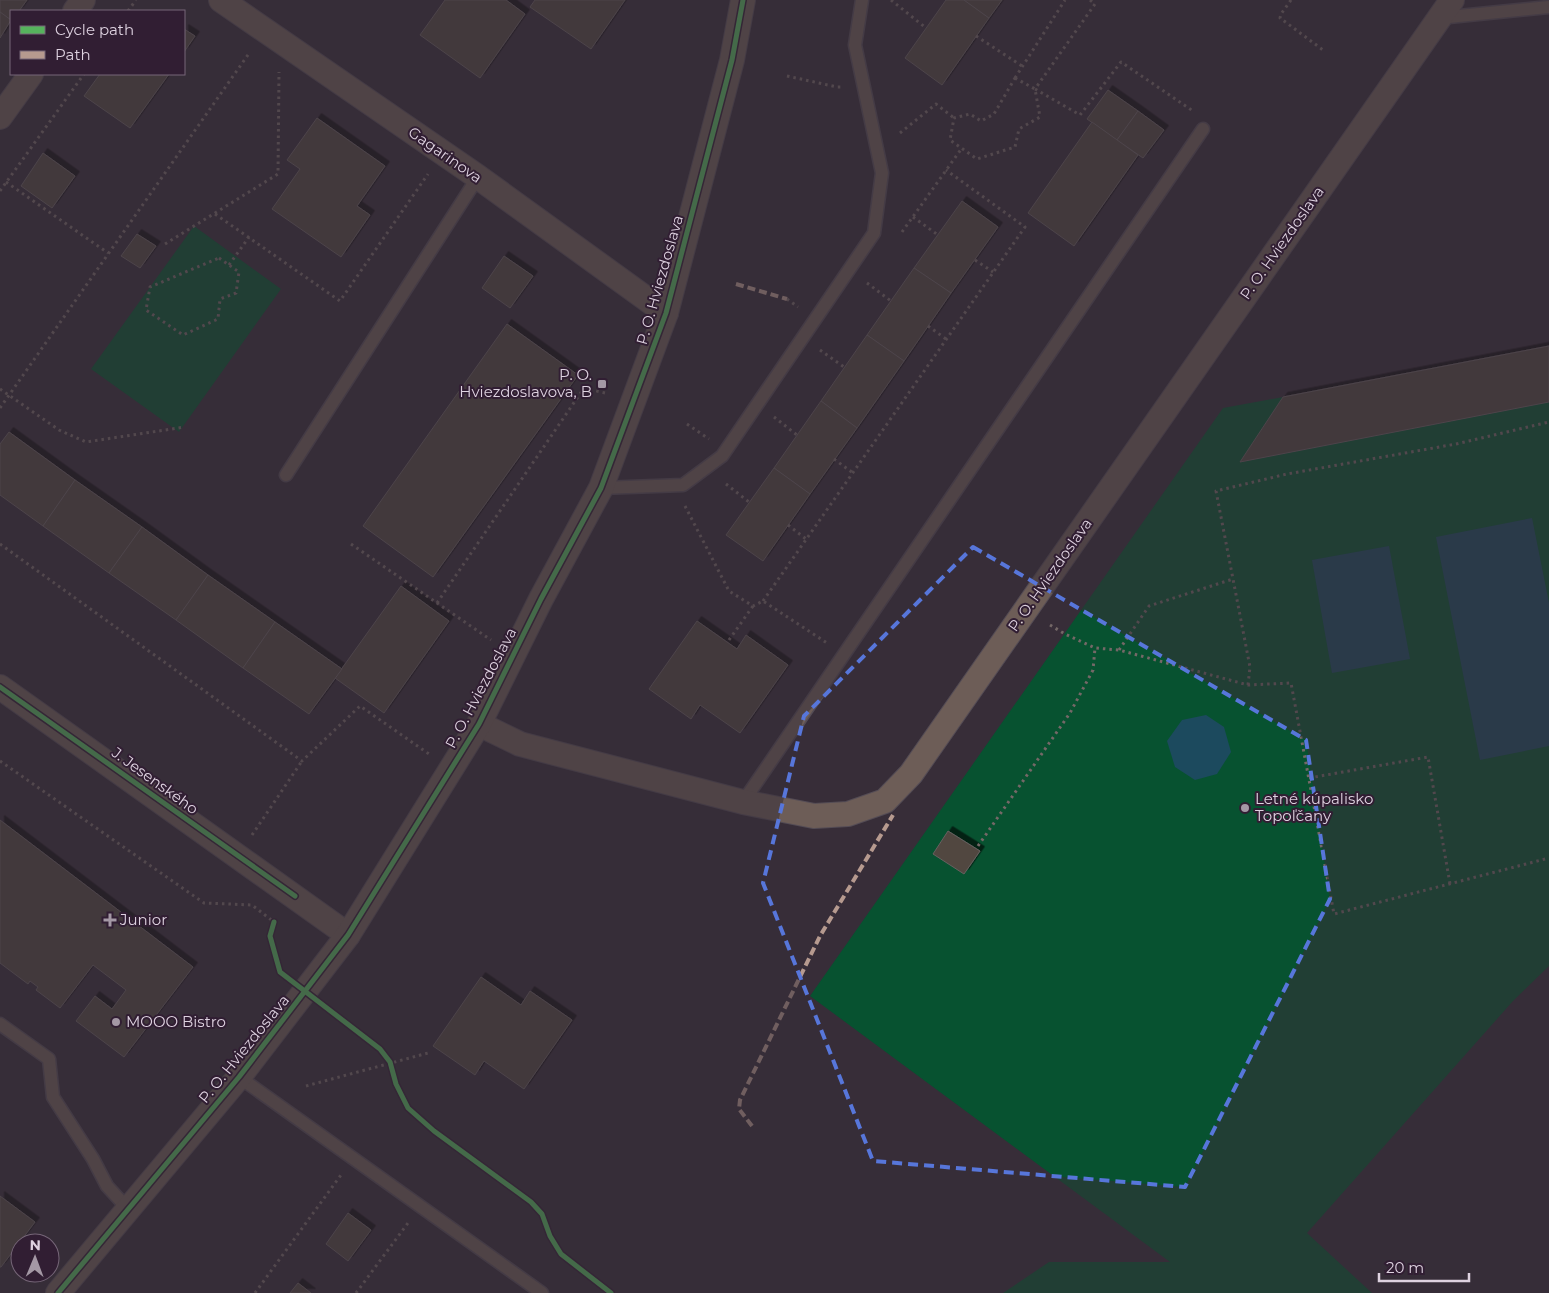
<svg xmlns="http://www.w3.org/2000/svg" width="1549" height="1293" viewBox="0 0 1549 1293" font-family="Montserrat,sans-serif">
	<style>
		.green { fill: #075230 }
		.water { fill: #1c4a5e }
		.building { fill: #514641; stroke: #67605f; filter: url(#shadow) }
		.lines { fill: none; stroke-linecap: round; stroke-linejoin: round }
		.lane-casing { stroke: #544c55; stroke-width: 15 }
		.street-casing { stroke: #544c55; stroke-width: 26 }
		.path { stroke: #746867; stroke-width: 3; stroke-dasharray: 2.5 4; stroke-linecap: butt }
		.lane { stroke: #6d5d57; stroke-width: 12 }
		.street { stroke: #6d5d57; stroke-width: 24 }
		.quiet { stroke: #b69a8f; stroke-width: 4; stroke-dasharray: 8 4; stroke-linecap: butt }
		.cycleway-casing { stroke: #311e33; stroke-width: 8 }
		.cycleway { stroke: #56b35d; stroke-width: 5 }
		.marked { fill: none; stroke: #5776da; stroke-width: 4; stroke-dasharray: 10 6; stroke-linejoin: round }
		.poi-dot { fill: #a498a5; stroke: #311e33; stroke-width: 2 }
		.labels { text-anchor: middle; stroke-width: 4; stroke-linejoin: round; paint-order: stroke }
		.street-label { font-size: 15px; fill: #ded2e0; stroke: #311e33 }
		.poi-label { font-size: 15px; fill: #ded2e0; stroke: #311e33; text-anchor: start }
	</style>
	<defs>
		<filter id="shadow"><feDropShadow dx="4.5" dy="-4.5" stdDeviation="0" flood-color="#0009"/></filter>
	</defs>
	<rect width="100%" height="100%" fill="#372d38"/>
	<g class="green">
		<polygon points="194,226 281,289 179,432 91,369"/>
		<polygon points="1283,397 1241,462 1549,402 1549,966 1513,1001 1307,1233 1372,1293 1003,1293 1049,1262 1170,1262 810,996 1223,408"/>
	</g>
	<g class="water">
		<polygon points="1532,518 1549,603 1549,746 1480,760 1436,537"/>
		<polygon points="1389,546 1410,659 1332,673 1312,560"/>
		<polygon points="1206,715 1224,727 1231,752 1217,774 1195,780 1175,767 1167,741 1182,720"/>
	</g>
	<g class="building">
		<polygon points="0,0 27,0 19,11 11,11 11,20 0,12"/>
		<polygon points="445,0 506,0 525,14 480,78 420,35"/>
		<polygon points="535,0 625,0 591,49 530,7"/>
		<polygon points="946,0 964,0 989,18 942,85 905,58"/>
		<polygon points="964,0 1002,0 989,18"/>
		<polygon points="0,12 11,20 0,38"/>
		<polygon points="184,29 195,36 184,52"/>
		<polygon points="100,74 169,74 130,128 84,96"/>
		<polygon points="1108,90 1138,111 1117,140 1087,119"/>
		<polygon points="1138,111 1164,130 1143,158 1117,140"/>
		<polygon points="317,118 385,166 357,206 370,215 341,257 272,209 300,169 287,160"/>
		<polygon points="1092,122 1138,155 1074,246 1028,213"/>
		<polygon points="43,153 75,176 52,208 21,186"/>
		<polygon points="962,201 998,227 951,293 914,268"/>
		<polygon points="137,234 156,246 140,268 121,256"/>
		<polygon points="504,256 533,276 510,308 482,288"/>
		<polygon points="914,268 951,293 904,361 867,335"/>
		<polygon points="507,324 578,375 433,577 363,526"/>
		<polygon points="867,335 904,361 857,428 821,401"/>
		<polygon points="1549,346 1549,402 1240,462 1283,397"/>
		<polygon points="821,401 857,428 810,494 774,468"/>
		<polygon points="9,432 75,480 43,526 0,495 0,444"/>
		<polygon points="774,468 810,494 763,561 726,535"/>
		<polygon points="75,480 142,527 109,573 43,526"/>
		<polygon points="142,527 208,575 176,620 109,573"/>
		<polygon points="208,575 275,622 243,668 176,620"/>
		<polygon points="401,586 449,621 384,713 335,678"/>
		<polygon points="697,621 737,649 746,635 788,665 740,733 700,705 691,719 649,689"/>
		<polygon points="275,622 342,669 309,714 243,668"/>
		<polygon points="0,820 193,967 124,1057 76,1021 95,996 112,1009 126,990 93,965 60,1008 36,990 38,987 30,981 28,984 0,963"/>
		<polygon points="948,831 980,851 964,874 933,854"/>
		<polygon points="481,977 521,1005 530,991 572,1020 524,1089 484,1061 475,1075 433,1046"/>
		<polygon points="0,1196 35,1222 1,1267 0,1267"/>
		<polygon points="348,1213 371,1230 348,1261 326,1244"/>
		<polygon points="298,1283 311,1293 290,1293"/>
	</g>
	<g class="lines">
		<defs>
			<g id="lane">
				<polyline points="1439,18 1549,7"/>
				<polyline points="286,475 478,177"/>
				<polyline points="601,488 683,485 722,456 874,233 882,173 855,45 862,0"/>
				<polyline points="743,802 1203,129"/>
				<polyline points="0,1024 49,1059 53,1097 93,1159 107,1186 129,1210"/>
				<polyline points="239,1077 542,1293"/>
			</g>
			<g id="street">
				<polyline points="221,0 478,177 666,313"/>
				<polyline points="75,11 83,0"/>
				<polyline points="0,117 31,74"/>
				<polyline points="0,687 348,935"/>
				<polyline points="479,724 520,744 743,802 814,816 848,814 885,801 911,774 1452,0"/>
				<polyline points="58,1293 239,1077 348,935 479,724 541,599 601,488 666,313 732,60 743,0"/>
			</g>
		</defs>
		<use href="#lane" class="lane-casing"/>
		<use href="#street" class="street-casing"/>
		<g class="path">
			<polyline points="891,0 926,28"/>
			<polyline points="1090,0 1095,4 1035,89 1080,115 1121,62 1193,111"/>
			<polyline points="1291,0 1281,14 1280,18 1323,50"/>
			<polyline points="128,11 136,0"/>
			<polyline points="976,36 1022,66"/>
			<polyline points="787,76 837,87 843,87"/>
			<polygon points="1015,78 1035,89 1040,117 1019,129 1015,147 977,159 950,140 954,118 970,114 981,121 994,114"/>
			<polyline points="1015,78 1065,0"/>
			<polyline points="900,133 936,104 954,118"/>
			<polyline points="6,182 108,253"/>
			<polyline points="0,191 84,74"/>
			<polyline points="215,214 340,301 428,174"/>
			<polyline points="913,217 938,235"/>
			<polyline points="902,232 962,148"/>
			<polyline points="165,244 278,174 279,72"/>
			<polygon points="219,258 239,272 236,293 220,299 218,319 183,335 146,310 150,287"/>
			<polyline points="975,260 993,272"/>
			<polyline points="229,265 249,237"/>
			<polyline points="867,283 891,301"/>
			<polyline points="787,299 798,307"/>
			<polyline points="928,326 946,339"/>
			<polyline points="820,350 844,367"/>
			<polyline points="0,389 59,430 86,442 185,427"/>
			<polyline points="0,408 250,52"/>
			<polyline points="774,417 797,435"/>
			<polyline points="687,424 709,439"/>
			<polyline points="834,459 853,473"/>
			<polyline points="726,484 749,502"/>
			<polyline points="685,506 729,591 753,606 763,601 827,643"/>
			<polyline points="788,525 806,539"/>
			<polyline points="0,544 302,761 360,706 429,754"/>
			<polyline points="351,544 491,640"/>
			<polyline points="763,601 1025,227 946,170"/>
			<polyline points="437,603 584,388 605,393"/>
			<polyline points="1050,625 1065,634 1095,648 1119,650 1248,685 1291,683 1334,914 1549,858"/>
			<polyline points="729,640 753,606"/>
			<polyline points="1119,650 1149,606 1233,579"/>
			<polyline points="1248,685 1250,667 1216,491 1287,474 1456,444 1549,422"/>
			<polyline points="0,761 204,903 252,905 274,922 278,917"/>
			<polyline points="1309,778 1428,757 1450,884"/>
			<polyline points="252,835 302,761"/>
			<polyline points="978,846 1070,713 1093,670 1095,648"/>
			<polyline points="306,1086 428,1053"/>
			<polyline points="255,1293 341,1175"/>
			<polyline points="356,1293 408,1223"/>
		</g>
		<use href="#lane" class="lane"/>
		<use href="#street" class="street"/>
		<g class="quiet">
			<polyline points="736,284 787,299"/>
			<polyline points="752,1126 739,1109 740,1100 820,936 893,815"/>
		</g>
		<defs>
			<g id="cycleway">
				<polyline points="0,687 295,896"/>
				<polyline points="274,922 270,936 280,972 380,1049 390,1062 396,1084 408,1108 434,1131 531,1202 542,1214 550,1236 561,1254 611,1293"/>
				<polyline points="58,1293 239,1077 348,935 479,724 541,599 601,488 666,313 732,60 743,0"/>
			</g>
		</defs>
		<use href="#cycleway" class="cycleway-casing"/>
		<use href="#cycleway" class="cycleway"/>
	</g>
	<path d="M0 0H1549V1293H0ZM 973,547 L 1306,740 L 1330,899 L 1185,1187 L 873,1161 L 763,883 L 804,716 Z" fill="#372d38" fill-opacity=".55" fill-rule="evenodd"/>
	<path class="marked" d="M 973,547 L 1306,740 L 1330,899 L 1185,1187 L 873,1161 L 763,883 L 804,716 Z"/>
	<g class="poi-dot">
		<rect x="597" y="379" width="10" height="10" rx="2.5"/>
		<circle cx="1245" cy="808" r="5"/>
		<path d="M107.5 912.5h5v5h5v5h-5v5h-5v-5h-5v-5h5z"/>
		<circle cx="116" cy="1022" r="5"/>
	</g>
	<g class="labels">
		<g class="street-label">
			<text transform="translate(445 155) rotate(35)" y="5">Gagarinova</text>
			<text transform="translate(1282 243) rotate(-55)" y="5">P. O. Hviezdoslava</text>
			<text transform="translate(660 280) rotate(-74)" y="5">P. O. Hviezdoslava</text>
			<text transform="translate(1050 575) rotate(-55)" y="5">P. O. Hviezdoslava</text>
			<text transform="translate(481 688) rotate(-62)" y="5">P. O. Hviezdoslava</text>
			<text transform="translate(155 781) rotate(36)" y="5">J. Jesenského</text>
			<text transform="translate(244 1049) rotate(-51)" y="5">P. O. Hviezdoslava</text>
		</g>
		<g class="poi-label">
			<text x="592" y="380" text-anchor="end">P. O.<tspan x="592" dy="17">Hviezdoslavova, B</tspan></text>
			<text x="1255" y="804">Letné kúpalisko<tspan x="1255" dy="17">Topoľčany</tspan></text>
			<text x="120" y="925">Junior</text>
			<text x="126" y="1027">MOOO Bistro</text>
		</g>
	</g>
	<rect x="10" y="10" width="175" height="65" fill="#311e33" stroke="#766678"/>
	<rect x="20" y="26" width="25" height="8" fill="#56b35d" stroke="#766678"/>
	<text x="55" y="35" font-size="15" fill="#ded2e0">Cycle path</text>
	<rect x="20" y="51" width="25" height="8" fill="#b69a8f" stroke="#766678"/>
	<text x="55" y="60" font-size="15" fill="#ded2e0">Path</text>
	<g transform="translate(35 1258) rotate(1)"><circle r="24" fill="#311e33" stroke="#766678"/>
	<path d="M0-4L9 19L0 12L-9 19Z" fill="#a498a5"/>
	<text y="-8" font-size="14" font-weight="bold" text-anchor="middle" fill="#ded2e0">N</text>
	</g>
	<path d="M1379 1273v8h90v-8" fill="none" stroke="#ded2e0" stroke-width="2.5"/>
	<text x="1386" y="1273" font-size="15" fill="#ded2e0" stroke="#311e33" stroke-width="4" paint-order="stroke">20 m</text>
</svg>
